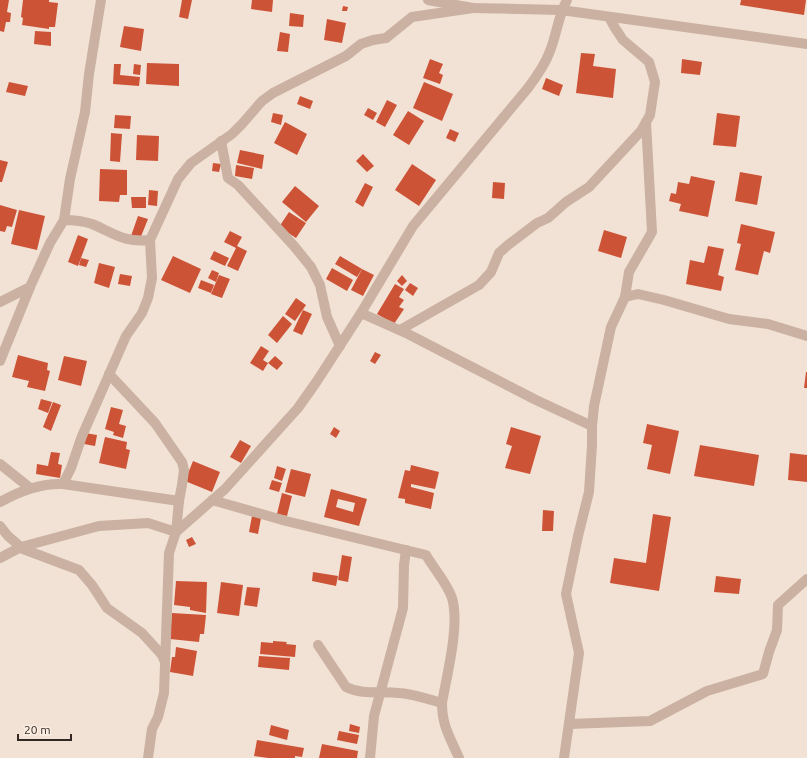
<svg xmlns="http://www.w3.org/2000/svg" width="807" height="758" viewBox="0 0 807 758" font-family="Ubuntu,sans-serif">
	<style>
		.building { fill: #cd5337; fill-rule: evenodd }
		.lines { fill: none; stroke-linecap: round; stroke-linejoin: round }
		.minor { stroke: #cab1a1; stroke-width: 10 }
	</style>
	<rect width="100%" height="100%" fill="#f2e2d5"/>
	<g class="building">
		<polygon points="0,0 9,0 7,12 11,13 10,22 6,22 4,32 0,31"/>
		<polygon points="23,0 49,0 49,2 58,3 55,27 49,27 49,29 22,25 23,18 21,17"/>
		<polygon points="182,0 192,0 188,19 179,17"/>
		<polygon points="252,0 273,0 272,12 251,9"/>
		<polygon points="741,0 806,0 804,15 740,5"/>
		<polygon points="343,6 348,7 347,11 342,11"/>
		<polygon points="290,13 304,15 303,27 289,26"/>
		<polygon points="327,19 346,23 342,43 324,40"/>
		<polygon points="124,26 144,29 141,51 120,47"/>
		<polygon points="35,31 51,32 51,46 34,44"/>
		<polygon points="280,32 290,34 288,52 277,51"/>
		<polygon points="581,53 595,54 593,66 616,69 613,98 576,93"/>
		<polygon points="430,59 443,64 439,73 443,75 440,84 423,78"/>
		<polygon points="682,59 702,62 700,75 681,73"/>
		<polygon points="147,63 179,64 179,86 146,84"/>
		<polygon points="114,64 121,64 120,75 140,77 139,86 113,84"/>
		<polygon points="134,64 141,65 140,75 133,74"/>
		<polygon points="546,78 563,85 559,96 542,89"/>
		<polygon points="9,82 28,86 25,96 6,92"/>
		<polygon points="424,82 453,94 442,121 413,108"/>
		<polygon points="300,96 313,101 310,109 297,104"/>
		<polygon points="387,100 397,105 385,127 376,122"/>
		<polygon points="368,108 377,113 373,120 364,115"/>
		<polygon points="408,111 424,121 409,145 393,135"/>
		<polygon points="273,113 283,115 281,125 271,122"/>
		<polygon points="717,113 740,116 736,147 713,145"/>
		<polygon points="115,115 131,116 130,129 114,128"/>
		<polygon points="285,122 307,134 297,155 274,143"/>
		<polygon points="450,129 459,133 455,142 446,138"/>
		<polygon points="111,133 122,134 120,162 110,161"/>
		<polygon points="137,135 159,136 158,161 136,160"/>
		<polygon points="240,150 264,155 262,169 237,163"/>
		<polygon points="363,154 374,166 367,172 356,161"/>
		<polygon points="0,160 8,162 2,182 0,182"/>
		<polygon points="213,163 221,164 219,172 212,171"/>
		<polygon points="412,164 436,180 419,206 395,190"/>
		<polygon points="236,165 254,168 252,179 235,176"/>
		<polygon points="100,169 127,170 127,195 120,195 119,202 99,201"/>
		<polygon points="740,172 762,176 757,205 735,201"/>
		<polygon points="691,176 715,181 708,217 679,211 681,204 669,201 671,193 676,194 678,182 689,184"/>
		<polygon points="493,182 505,183 504,199 492,198"/>
		<polygon points="365,183 373,187 363,207 355,202"/>
		<polygon points="295,186 319,206 306,222 282,202"/>
		<polygon points="149,190 158,191 157,206 148,205"/>
		<polygon points="131,197 146,197 146,208 132,208"/>
		<polygon points="0,205 17,210 12,227 7,226 5,232 0,231"/>
		<polygon points="19,210 45,216 37,250 11,244"/>
		<polygon points="289,212 306,223 296,238 279,227"/>
		<polygon points="138,216 148,219 140,239 131,236"/>
		<polygon points="741,224 775,232 770,253 764,251 758,275 735,270 741,244 737,243"/>
		<polygon points="604,230 627,237 621,258 598,251"/>
		<polygon points="230,231 242,237 237,246 247,251 238,271 227,266 236,248 224,242"/>
		<polygon points="78,235 88,239 78,266 68,262"/>
		<polygon points="708,246 724,249 718,275 724,277 721,291 686,284 690,260 704,263"/>
		<polygon points="214,251 229,258 225,266 210,259"/>
		<polygon points="173,256 201,269 190,293 161,280"/>
		<polygon points="340,256 362,269 357,277 335,264"/>
		<polygon points="81,258 89,260 86,267 79,265"/>
		<polygon points="99,263 115,267 109,288 94,283"/>
		<polygon points="332,268 353,280 347,291 326,279"/>
		<polygon points="362,269 374,275 363,296 351,290"/>
		<polygon points="212,270 219,273 216,282 208,278"/>
		<polygon points="120,274 132,276 130,286 118,284"/>
		<polygon points="219,275 230,279 222,298 211,294"/>
		<polygon points="402,275 407,281 402,286 397,281"/>
		<polygon points="201,280 214,285 211,293 198,288"/>
		<polygon points="410,283 418,288 413,296 405,290"/>
		<polygon points="395,284 404,289 399,297 404,300 399,307 404,309 394,324 377,314"/>
		<polygon points="296,298 306,305 295,321 285,314"/>
		<polygon points="303,310 312,314 302,335 293,331"/>
		<polygon points="283,316 292,324 277,343 268,335"/>
		<polygon points="261,346 269,351 263,360 268,363 263,371 250,363"/>
		<polygon points="375,352 381,355 375,364 370,361"/>
		<polygon points="18,355 48,363 47,370 50,371 45,391 27,387 29,381 12,377"/>
		<polygon points="64,356 87,361 81,386 58,380"/>
		<polygon points="275,356 283,363 277,370 268,363"/>
		<polygon points="806,372 807,372 807,388 804,388"/>
		<polygon points="41,399 52,402 48,413 38,409"/>
		<polygon points="53,402 61,405 51,431 43,427"/>
		<polygon points="111,407 123,410 119,424 126,426 123,438 113,435 114,432 105,429"/>
		<polygon points="647,424 679,431 670,474 647,469 652,445 643,443"/>
		<polygon points="334,427 340,431 336,438 330,434"/>
		<polygon points="511,427 541,436 530,474 505,468 512,446 506,444"/>
		<polygon points="85,433 97,435 95,446 84,444"/>
		<polygon points="105,437 127,442 126,449 130,450 126,469 99,463"/>
		<polygon points="240,440 251,446 241,463 230,457"/>
		<polygon points="700,445 759,455 754,486 694,476"/>
		<polygon points="51,452 60,453 58,464 62,465 60,478 36,474 37,464 48,466"/>
		<polygon points="790,453 807,455 807,482 788,480"/>
		<polygon points="193,461 220,472 212,492 185,481"/>
		<polygon points="411,465 439,472 435,489 411,484 411,487 434,493 431,509 405,503 405,499 398,498 405,470 410,471"/>
		<polygon points="277,466 286,469 282,481 274,478"/>
		<polygon points="291,469 311,474 305,497 285,492"/>
		<polygon points="272,480 282,483 279,492 269,489"/>
		<path d="M 331,489 L 367,499 L 359,526 L 324,517 ZM 338,499 L 355,503 L 353,512 L 336,507 Z"/>
		<polygon points="282,493 292,496 287,516 277,514"/>
		<polygon points="543,510 554,511 553,531 542,531"/>
		<polygon points="653,514 671,517 659,591 610,583 614,558 646,563"/>
		<polygon points="252,516 261,518 258,534 249,532"/>
		<polygon points="192,537 196,544 189,547 186,540"/>
		<polygon points="342,555 352,557 348,582 338,580"/>
		<polygon points="313,572 338,576 336,586 312,581"/>
		<polygon points="716,576 741,579 739,594 714,592"/>
		<polygon points="176,581 207,582 206,613 190,610 190,607 174,605"/>
		<polygon points="221,582 243,585 239,616 217,613"/>
		<polygon points="247,587 260,588 257,607 244,605"/>
		<polygon points="172,613 206,615 204,634 200,634 199,642 170,639"/>
		<polygon points="273,641 287,642 286,644 296,645 295,657 260,654 261,642 273,643"/>
		<polygon points="176,647 197,651 193,676 170,672 172,657 175,657"/>
		<polygon points="259,656 290,658 289,670 258,667"/>
		<polygon points="350,724 360,727 359,733 349,731"/>
		<polygon points="271,725 289,730 287,740 269,735"/>
		<polygon points="339,731 359,735 357,744 337,740"/>
		<polygon points="257,740 304,748 302,757 295,756 295,758 268,758 254,756"/>
		<polygon points="322,744 358,751 357,758 319,758"/>
	</g>
	<g class="lines">
		<g class="minor">
			<polyline points="428,0 473,8 561,10 807,44"/>
			<polyline points="221,141 228,178 238,185 294,246 311,267 320,285 327,317 340,346"/>
			<polyline points="64,220 70,179 85,112 89,74 101,0"/>
			<polyline points="625,297 638,294 664,300 729,319 768,324 807,336"/>
			<path d="M 0,302 L 30,287 L 50,243 L 64,220 C 74,220 83,221 92,224 C 114,233 124,243 150,240"/>
			<polyline points="361,313 408,334 536,400 592,426"/>
			<polyline points="400,330 479,285 491,272 499,253 508,245 537,223 548,218 566,202 589,187 641,131 650,115 655,82 649,62 623,40 615,28 609,17"/>
			<polyline points="0,361 30,287"/>
			<polyline points="0,464 30,488"/>
			<polyline points="63,484 71,468 82,436 126,336 142,313 148,298 152,278 150,240 178,179 191,163 232,134 242,124 262,101 273,93 346,56 361,44 373,40 386,38 412,17 473,8"/>
			<path d="M 212,500 L 286,521 L 426,555 C 434,569 447,583 452,598 C 460,625 447,674 442,703 C 442,726 450,737 459,758"/>
			<path d="M 0,502 C 20,491 40,483 63,484 L 179,501"/>
			<polyline points="0,526 8,536 23,549 79,570 92,585 107,608 142,633 162,655 164,660"/>
			<polyline points="0,558 21,547 99,526 148,523 176,532 179,501 182,485 184,470 182,462 155,423 109,374"/>
			<path d="M 318,645 L 346,687 C 362,695 381,691 399,693 C 413,694 428,699 442,703"/>
			<polyline points="569,724 650,721 707,691 763,674 769,652 777,630 778,605 807,579"/>
			<path d="M 148,758 L 152,729 L 158,717 L 164,693 L 169,553 L 176,532 L 225,489 L 298,408 L 317,381 L 361,313 L 413,226 L 528,88 C 537,76 545,65 550,51 C 557,34 558,16 567,0"/>
			<polyline points="370,758 374,716 403,608 404,565 406,550"/>
			<polyline points="564,758 579,653 566,594 578,536 589,492 592,445 592,426 594,406 611,327 625,297 629,272 652,232 646,122"/>
		</g>
	</g>
	<path d="M18 734v6h53v-6" fill="none" stroke="#332824" stroke-width="2"/>
	<text x="24" y="734" font-size="12" fill="#332824" stroke="#faede1" stroke-width="3" paint-order="stroke">20 m</text>
</svg>
